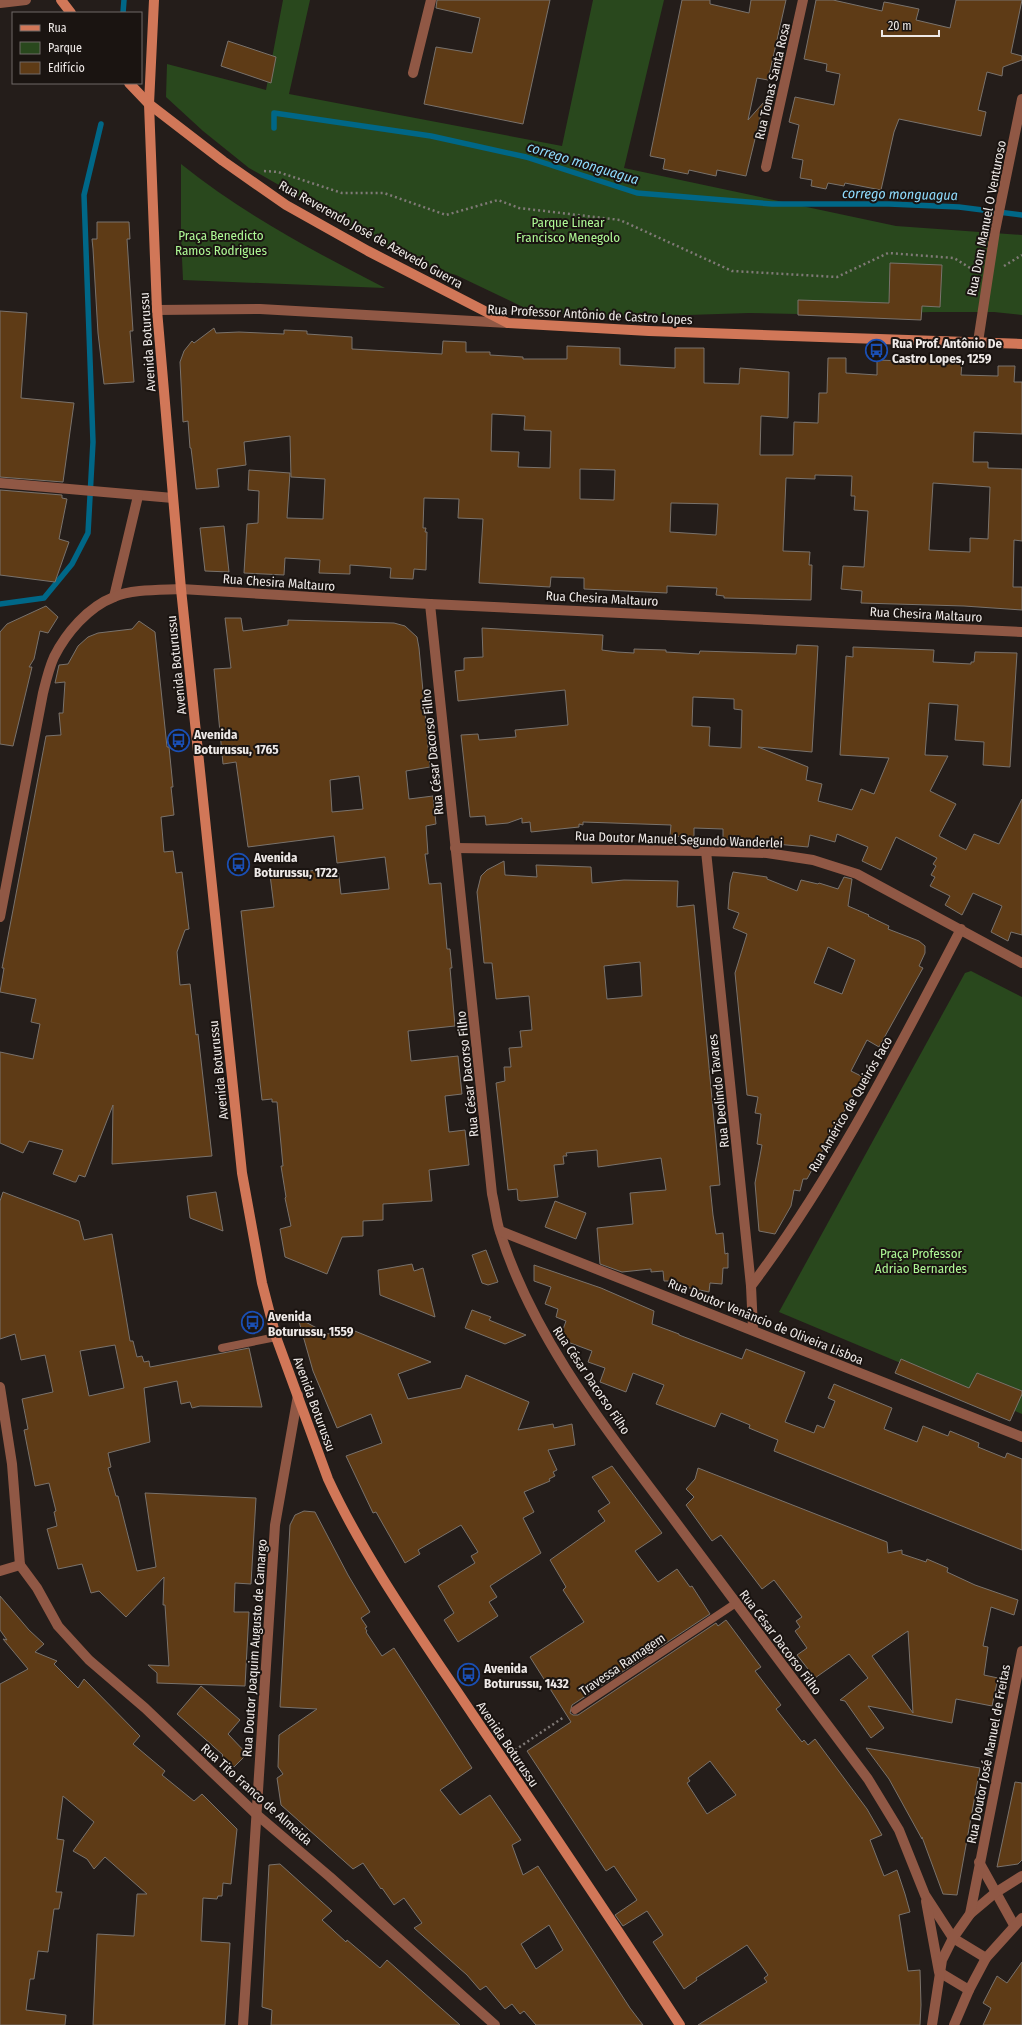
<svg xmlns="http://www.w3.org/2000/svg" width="1022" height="2025" viewBox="0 0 1022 2025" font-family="'Fira Sans Condensed',sans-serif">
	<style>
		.green { fill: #29481d }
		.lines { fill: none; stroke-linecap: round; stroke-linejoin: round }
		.stream { stroke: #006787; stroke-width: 5.5 }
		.building { fill: #5e3b16; stroke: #79726c; fill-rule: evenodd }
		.path { stroke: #807a77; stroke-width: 2.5; stroke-dasharray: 2 3; stroke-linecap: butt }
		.service { stroke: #905845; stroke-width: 8 }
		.minor { stroke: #905845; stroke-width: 10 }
		.secondary { stroke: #d17758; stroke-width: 10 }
		.labels { text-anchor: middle; stroke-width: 4; stroke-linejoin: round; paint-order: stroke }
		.street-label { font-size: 13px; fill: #eee9e7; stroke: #1a1411 }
		.park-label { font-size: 13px; fill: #aef895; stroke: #1a1411 }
		.poi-label { font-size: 13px; font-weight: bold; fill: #eee9e7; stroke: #1a1411; text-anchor: start }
		.water-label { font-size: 14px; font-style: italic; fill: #8edafc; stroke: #1a1411 }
	</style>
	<rect width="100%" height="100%" fill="#241d1a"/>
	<g class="green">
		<polygon points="283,0 310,0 289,94 562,146 593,0 664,0 624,168 896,226 1022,235 1022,315 994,312 931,312 848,315 749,313 596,318 525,308 456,275 415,263 249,168 203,131 166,97 167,64 266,90"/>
		<path d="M 181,164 C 245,215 313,251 385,288 L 183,280 L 181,236 Z"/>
		<polygon points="971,971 1022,997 1022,1414 779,1312 965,973"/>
	</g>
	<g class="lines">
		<g class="stream">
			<polyline points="123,13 124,0"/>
			<polyline points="274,128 274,113 431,136 526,157 637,193 772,204 889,204 959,207 1022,215"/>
			<polyline points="0,604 44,598 72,564 88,533 93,442 84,195 101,124"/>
		</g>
	</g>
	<g class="building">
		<polygon points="437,0 550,0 523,124 424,104 436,47 472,53 480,18 436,8"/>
		<polygon points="682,0 710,0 710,4 749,13 751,0 786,0 768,80 757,78 748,120 764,102 746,176 717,170 716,176 689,170 688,174 663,169 665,159 650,156"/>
		<polygon points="816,0 833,0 882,11 884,2 890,3 919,9 916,20 950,28 956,0 1022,0 1011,53 1022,56 1022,60 1003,67 1002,76 987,72 978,110 986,112 981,136 899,119 894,132 881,190 845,183 844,186 828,183 826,189 811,186 812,180 800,178 803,160 792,158 799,125 789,122 795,97 834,105 840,74 826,71 827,64 804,59"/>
		<polygon points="228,41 276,57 271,83 221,66"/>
		<polygon points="97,222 129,222 130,239 127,239 133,331 130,331 134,382 104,384 98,333 93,249 92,239 97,239"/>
		<polygon points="890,263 942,265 940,307 922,306 921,320 798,315 798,300 889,303"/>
		<polygon points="0,311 27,313 21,398 74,403 63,482 0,477"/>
		<path d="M 214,328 L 216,333 L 239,332 L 284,334 L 284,330 L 307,331 L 307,334 L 352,337 L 352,349 L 442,354 L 443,341 L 466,342 L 466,352 L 490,352 L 490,355 L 523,357 L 523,359 L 567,359 L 567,346 L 620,348 L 620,365 L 675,368 L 675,348 L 704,348 L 704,383 L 739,384 L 740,368 L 789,372 L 788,418 L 761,416 L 760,455 L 793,455 L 794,422 L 818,423 L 819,393 L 827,393 L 828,358 L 846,358 L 846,373 L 877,375 L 877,360 L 962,363 L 961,375 L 998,376 L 998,366 L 1015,366 L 1014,382 L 1022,382 L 1022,434 L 974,432 L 973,462 L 988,462 L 988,468 L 1022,469 L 1022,541 L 1014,540 L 1013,587 L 1022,587 L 1022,610 L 964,606 L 861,603 L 862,591 L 841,589 L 843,566 L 864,567 L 868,511 L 854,510 L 855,496 L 851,496 L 852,476 L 815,475 L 815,479 L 786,478 L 783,551 L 810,552 L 809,565 L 812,565 L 811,600 L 724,598 L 724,596 L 716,595 L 717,588 L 667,586 L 667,593 L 584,589 L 584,578 L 551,577 L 550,587 L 479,583 L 483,519 L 458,518 L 459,499 L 424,498 L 423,528 L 426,528 L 425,532 L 427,532 L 426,570 L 414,569 L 413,579 L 390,578 L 391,568 L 350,565 L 350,574 L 319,573 L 320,560 L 285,558 L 284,575 L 244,573 L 247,524 L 258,523 L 259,491 L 248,490 L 249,470 L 290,473 L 287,518 L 323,519 L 325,479 L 291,477 L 290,436 L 244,442 L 246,465 L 217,469 L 219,487 L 196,489 L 191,448 L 190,448 L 188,421 L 183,422 L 180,362 L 184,351 L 192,341 L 194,343 ZM 492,414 L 525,416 L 524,430 L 551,431 L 550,468 L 518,467 L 519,452 L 491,451 ZM 580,469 L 615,470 L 614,500 L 580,499 ZM 933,483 L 990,487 L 988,539 L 970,538 L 970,552 L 929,550 ZM 671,503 L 718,504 L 716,535 L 670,532 Z"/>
		<polygon points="0,490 62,495 62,498 67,499 59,539 69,542 55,582 0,575"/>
		<polygon points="224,526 229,572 205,571 200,528"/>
		<polygon points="46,606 58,617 48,633 40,631 34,659 29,667 32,667 13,746 0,744 0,632 7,624"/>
		<path d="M 225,618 L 241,618 L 243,631 L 288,625 L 288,620 L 394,623 L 405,626 L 417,637 L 419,648 L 430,767 L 406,771 L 409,799 L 433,796 L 436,824 L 426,826 L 428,854 L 425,854 L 429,884 L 441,883 L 447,949 L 450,949 L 452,968 L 450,968 L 455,1026 L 408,1031 L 411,1061 L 458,1056 L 462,1094 L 445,1096 L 449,1132 L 465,1130 L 469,1165 L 429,1170 L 432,1201 L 383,1204 L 383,1220 L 363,1221 L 363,1236 L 342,1237 L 327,1274 L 285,1257 L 280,1229 L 291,1226 L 285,1198 L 286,1197 L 281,1166 L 283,1166 L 277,1102 L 272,1102 L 272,1099 L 262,1100 L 241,911 L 274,907 L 270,875 L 338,868 L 341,894 L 389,889 L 385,857 L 337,863 L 334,836 L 248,847 L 236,762 L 223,764 L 214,669 L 231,668 ZM 359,776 L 363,809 L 332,812 L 330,780 Z"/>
		<polygon points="139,621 155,632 167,747 169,747 173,787 171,787 174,815 161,817 164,852 173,851 176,873 182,872 189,929 185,930 177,952 180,985 190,984 196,1035 198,1034 212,1156 112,1164 113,1105 85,1177 79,1175 76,1182 74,1182 53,1174 63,1150 29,1141 23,1153 0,1143 0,1052 33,1059 40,1024 31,1022 36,999 0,992 4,968 2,968 46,736 61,735 59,713 63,713 65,682 55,683 59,665 68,664 78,646 88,637 98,633 132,629"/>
		<path d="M 482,628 L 603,635 L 602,650 L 617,652 L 634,653 L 634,649 L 666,650 L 666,652 L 683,653 L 699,654 L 700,651 L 796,654 L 797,645 L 818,646 L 812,752 L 758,747 L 808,767 L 806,780 L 822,784 L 818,801 L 852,810 L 861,789 L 874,794 L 889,758 L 840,755 L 846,656 L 853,657 L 853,647 L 934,650 L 933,662 L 971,664 L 971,662 L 974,662 L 975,652 L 1017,653 L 1010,767 L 983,765 L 984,742 L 955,740 L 958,705 L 929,703 L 925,755 L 948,756 L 930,791 L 956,804 L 939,836 L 966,850 L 974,834 L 999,844 L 1022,799 L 1022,935 L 1011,932 L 1008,941 L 991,932 L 1002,906 L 973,893 L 962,915 L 945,905 L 950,896 L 930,886 L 935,877 L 931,875 L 936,866 L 933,864 L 937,858 L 896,837 L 881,870 L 862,861 L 868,847 L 837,834 L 835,842 L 810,835 L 808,847 L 723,839 L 723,829 L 694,828 L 694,837 L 670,836 L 671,825 L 583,822 L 583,825 L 579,824 L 579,827 L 531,832 L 530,822 L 522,823 L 522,818 L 508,823 L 486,825 L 485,816 L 470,817 L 461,735 L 478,734 L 479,740 L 516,737 L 515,730 L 568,725 L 565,690 L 458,701 L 455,671 L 464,670 L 464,658 L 483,657 ZM 693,697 L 734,699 L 734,709 L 742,710 L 741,748 L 709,746 L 710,727 L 692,726 Z"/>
		<path d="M 504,861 L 505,875 L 537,877 L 536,865 L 591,867 L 592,883 L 624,880 L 678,881 L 677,907 L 694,905 L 720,1185 L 710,1186 L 713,1215 L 716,1234 L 723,1233 L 725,1254 L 728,1253 L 728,1268 L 723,1268 L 722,1284 L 710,1283 L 709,1292 L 675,1285 L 674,1281 L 664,1281 L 663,1271 L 651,1272 L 651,1269 L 622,1272 L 600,1264 L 597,1228 L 633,1224 L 630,1193 L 666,1190 L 661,1158 L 598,1167 L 597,1150 L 566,1153 L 567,1156 L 563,1156 L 564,1164 L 554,1165 L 558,1197 L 521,1201 L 518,1200 L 517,1189 L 508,1190 L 496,1083 L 505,1081 L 504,1067 L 511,1067 L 509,1048 L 522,1047 L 520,1031 L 532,1030 L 529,996 L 496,999 L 492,963 L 484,963 L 477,892 L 481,876 L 487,870 ZM 640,962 L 642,996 L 607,999 L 604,966 Z"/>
		<path d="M 733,872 L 767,877 L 767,879 L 797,891 L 801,880 L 818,884 L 819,883 L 838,889 L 844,877 L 852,879 L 848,906 L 869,915 L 868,916 L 889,926 L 888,929 L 919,941 L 925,946 L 925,953 L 919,966 L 923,968 L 879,1047 L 867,1040 L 851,1071 L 863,1077 L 807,1179 L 803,1179 L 800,1191 L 794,1190 L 791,1206 L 775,1234 L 759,1231 L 755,1183 L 762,1145 L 757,1144 L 761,1114 L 755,1113 L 758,1097 L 747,1095 L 735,973 L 747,934 L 733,928 L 739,913 L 728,909 L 730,883 ZM 828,947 L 855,960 L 842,994 L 814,983 Z"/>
		<path d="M 3,1192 L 79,1221 L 84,1240 L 112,1234 L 130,1341 L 133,1341 L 137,1357 L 142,1356 L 144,1362 L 149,1361 L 150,1367 L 249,1348 L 262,1407 L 200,1406 L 192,1408 L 190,1402 L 181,1404 L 177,1381 L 144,1388 L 150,1442 L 108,1453 L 111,1467 L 108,1468 L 116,1496 L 118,1496 L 137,1571 L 156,1567 L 145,1493 L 256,1498 L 251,1584 L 235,1583 L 234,1612 L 249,1612 L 245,1686 L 157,1683 L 157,1673 L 148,1665 L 169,1666 L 165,1605 L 163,1605 L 164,1577 L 126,1617 L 99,1591 L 91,1593 L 82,1564 L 58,1569 L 47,1529 L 57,1526 L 54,1512 L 56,1511 L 49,1483 L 35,1486 L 24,1430 L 28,1429 L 22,1399 L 53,1392 L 45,1355 L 21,1360 L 15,1334 L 0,1339 L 0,1201 ZM 115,1345 L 124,1388 L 89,1396 L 80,1351 Z"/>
		<polygon points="216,1192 223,1231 190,1218 187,1196"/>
		<polygon points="555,1201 586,1213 576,1239 545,1227"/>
		<polygon points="486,1250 498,1282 488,1285 482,1283 472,1255"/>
		<polygon points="412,1264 414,1271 423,1268 435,1317 380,1295 378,1270"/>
		<polygon points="534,1265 601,1288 654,1311 652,1324 679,1334 679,1335 742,1359 746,1349 805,1372 785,1422 814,1433 817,1425 824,1428 835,1401 828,1398 834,1384 892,1408 884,1429 917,1442 923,1426 948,1436 950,1431 979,1443 978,1447 1005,1458 1007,1453 1022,1459 1022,1550 774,1451 778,1440 749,1428 750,1425 721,1413 715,1427 656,1404 664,1385 633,1373 626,1392 600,1382 605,1368 588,1362 592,1351 565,1341 561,1335 566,1321 556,1317 558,1309 545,1304 551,1287 534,1281"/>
		<polygon points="472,1310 491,1317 489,1320 526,1335 505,1344 465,1328"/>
		<polygon points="298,1318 328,1334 345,1327 431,1362 398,1374 408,1399 461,1388 466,1375 529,1402 518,1430 553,1424 554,1428 572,1424 575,1445 548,1450 557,1470 553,1472 555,1476 549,1479 550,1481 524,1492 534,1512 523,1518 541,1553 490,1586 497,1597 489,1602 498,1616 458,1642 444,1620 454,1613 438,1586 475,1563 471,1556 478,1552 461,1525 418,1550 420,1554 405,1563 376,1512 373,1513 346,1456 382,1443 371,1414 337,1428 313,1371"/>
		<polygon points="901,1359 969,1388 977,1373 1022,1391 1022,1394 1010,1421 895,1373"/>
		<path d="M 612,1466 L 662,1533 L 635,1551 L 658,1582 L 677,1569 L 690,1587 L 692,1586 L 710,1614 L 572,1705 L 570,1713 L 573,1715 L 578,1715 L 716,1623 L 718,1626 L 726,1620 L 761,1667 L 755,1671 L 781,1705 L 776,1709 L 802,1742 L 804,1740 L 808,1745 L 815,1739 L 867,1809 L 882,1835 L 870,1840 L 884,1876 L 897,1870 L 905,1894 L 910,1912 L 899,1915 L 908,1971 L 920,1970 L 921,2005 L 920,2025 L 698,2025 L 767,1982 L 764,1978 L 768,1975 L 747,1945 L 696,1978 L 697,1980 L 684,1989 L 653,1942 L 663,1935 L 647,1911 L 623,1926 L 615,1915 L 637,1900 L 614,1866 L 606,1871 L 527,1751 L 571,1722 L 530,1657 L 584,1622 L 563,1590 L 566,1587 L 550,1560 L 605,1521 L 598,1511 L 610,1503 L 592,1477 ZM 710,1761 L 736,1795 L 707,1814 L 687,1783 L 690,1781 L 688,1778 Z"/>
		<path d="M 698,1468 L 887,1542 L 888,1553 L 902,1550 L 902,1554 L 926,1562 L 927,1559 L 948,1568 L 947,1572 L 975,1585 L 1018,1600 L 1014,1615 L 991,1607 L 983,1646 L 988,1647 L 984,1675 L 998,1678 L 992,1706 L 956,1699 L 952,1723 L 868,1706 L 884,1728 L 871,1738 L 845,1701 L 840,1700 L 868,1678 L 849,1654 L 815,1678 L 797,1655 L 807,1648 L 795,1631 L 800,1627 L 796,1621 L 802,1617 L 774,1580 L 762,1589 L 721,1535 L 712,1541 L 686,1505 L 694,1497 L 686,1489 L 695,1479 ZM 908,1631 L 913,1713 L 872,1656 Z"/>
		<path d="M 304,1511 L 315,1512 L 348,1575 L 370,1612 L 361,1618 L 367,1627 L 365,1628 L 367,1631 L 366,1632 L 382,1656 L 394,1648 L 472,1768 L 440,1790 L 460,1815 L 490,1795 L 521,1840 L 512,1845 L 523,1875 L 538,1866 L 630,2008 L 643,2025 L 536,2025 L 524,2011 L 520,2014 L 512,2004 L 505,2009 L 486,1986 L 480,1990 L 467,1975 L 414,1928 L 422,1923 L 404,1898 L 394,1905 L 382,1888 L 381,1889 L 363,1863 L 353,1869 L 281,1805 L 277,1778 L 283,1774 L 278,1767 L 279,1735 L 317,1709 L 280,1707 L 290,1525 L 295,1515 ZM 549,1925 L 563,1950 L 536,1969 L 521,1944 Z"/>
		<polygon points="0,1596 29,1630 44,1644 35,1652 57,1661 54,1664 78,1688 84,1679 140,1736 133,1744 165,1771 162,1775 194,1801 202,1794 237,1829 231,1884 223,1883 222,1896 218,1896 217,1899 203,1898 201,1941 230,1943 225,2025 93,2025 97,1934 134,1936 137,1894 147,1894 105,1857 94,1869 87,1859 73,1851 94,1822 63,1796 57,1839 64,1840 56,1892 62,1892 59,1909 54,1909 48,1952 38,1951 34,1979 30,1979 26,2010 66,2015 65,2025 0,2025 0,1684 28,1669 3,1639 7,1640 0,1630"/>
		<polygon points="201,1686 240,1720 228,1734 247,1754 234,1767 222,1756 223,1755 177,1714"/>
		<polygon points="866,1748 980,1768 957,1895 943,1894 922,1837 922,1839 889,1779"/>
		<polygon points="1015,1782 1022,1783 1022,1860 1018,1864 997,1867"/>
		<polygon points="280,1864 332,1911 322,1920 346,1942 347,1940 380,1968 387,1960 460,2025 271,2025 272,2010 262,2007 266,1922 269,1865"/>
		<polygon points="1022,1962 1022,2025 983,2025 991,2008 983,2003 997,1976 1007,1983"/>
	</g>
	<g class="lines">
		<g class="path">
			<polyline points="264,171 278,172 342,193 384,193 446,215 498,200 519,208 620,220 732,271 837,277 888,253 954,258 975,271"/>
			<polyline points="1004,266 1022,255"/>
			<polyline points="515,1750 564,1717"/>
		</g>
		<g class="service">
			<polyline points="222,1348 276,1337"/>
			<polyline points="575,1710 736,1603"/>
		</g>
		<g class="minor">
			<polyline points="0,3 26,0"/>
			<polyline points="413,73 431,0"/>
			<polyline points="766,167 803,0"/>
			<polyline points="157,310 260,309 508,323"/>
			<polyline points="978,342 995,231 1022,99"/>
			<polyline points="0,483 173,498"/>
			<polyline points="114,597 138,496"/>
			<path d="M 430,604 L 492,1194 C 495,1206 496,1220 500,1232 C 534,1341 611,1435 678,1525 C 741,1610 805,1695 868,1779 L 899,1830 L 925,1895 L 953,1938 L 986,1958"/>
			<polyline points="455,848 706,851 767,853 813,860 857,874 1022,963"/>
			<polyline points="706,851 751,1286 753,1329"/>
			<path d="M 0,917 L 43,693 C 46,681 49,668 54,657 C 66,633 88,607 114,597 C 131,589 162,590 181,589 L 430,604 L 1022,632"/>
			<polyline points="500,1231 1022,1437"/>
			<path d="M 751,1286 C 834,1176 897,1051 961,929"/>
			<polyline points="0,1387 12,1464 20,1565"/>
			<polyline points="20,1565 37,1588 58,1626 89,1660 145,1708 256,1814 330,1877 495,2025"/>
			<polyline points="0,1571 20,1565"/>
			<polyline points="979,1862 1014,1925"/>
			<polyline points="926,1901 939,1972 969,1990"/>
			<polyline points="970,1914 995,1893 1022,1876"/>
			<polyline points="243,2025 275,1525 298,1395"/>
			<polyline points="932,2025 942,1960 953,1938 970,1914 1022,1651"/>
			<polyline points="954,2025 969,1990 986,1958 1022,1918"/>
		</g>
		<g class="secondary">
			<polyline points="61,0 71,13"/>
			<path d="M 154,0 L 149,104 L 157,310 L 181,589 L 242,1173 L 262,1283 L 276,1337 L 328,1479 C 366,1561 423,1640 473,1715 C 543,1818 612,1921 680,2025"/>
			<polyline points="129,83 149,104 223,161 286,205 368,251 508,323 649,331 1022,344"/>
		</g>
	</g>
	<defs>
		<symbol id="bus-ring" viewBox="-11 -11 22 22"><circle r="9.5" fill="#1a1411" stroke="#1a4fb4" stroke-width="1.5"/><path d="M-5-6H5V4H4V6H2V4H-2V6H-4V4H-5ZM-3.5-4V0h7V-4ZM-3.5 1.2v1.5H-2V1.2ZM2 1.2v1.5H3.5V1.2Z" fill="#1a4fb4"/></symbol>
	</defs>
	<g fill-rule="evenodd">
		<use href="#bus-ring" x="864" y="338" width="25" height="25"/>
		<use href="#bus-ring" x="166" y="728" width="25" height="25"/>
		<use href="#bus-ring" x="226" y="852" width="25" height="25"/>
		<use href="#bus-ring" x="240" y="1310" width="25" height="25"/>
		<use href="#bus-ring" x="456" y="1662" width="25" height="25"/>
	</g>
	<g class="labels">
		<g class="street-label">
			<text transform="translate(772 81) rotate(-77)" y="5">Rua Tomas Santa Rosa</text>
			<text transform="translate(986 218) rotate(-79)" y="5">Rua Dom Manuel O Venturoso</text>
			<text transform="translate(371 234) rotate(29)" y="5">Rua Reverendo José de Azevedo Guerra</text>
			<text transform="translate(590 314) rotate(3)" y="5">Rua Professor Antônio de Castro Lopes</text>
			<text transform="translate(147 342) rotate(-94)" y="5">Avenida Boturussu</text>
			<text transform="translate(279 582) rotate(4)" y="5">Rua Chesira Maltauro</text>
			<text transform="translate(602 598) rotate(3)" y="5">Rua Chesira Maltauro</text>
			<text transform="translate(926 614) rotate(3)" y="5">Rua Chesira Maltauro</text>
			<text transform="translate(176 665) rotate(-96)" y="5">Avenida Boturussu</text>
			<text transform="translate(432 752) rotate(-96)" y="5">Rua César Dacorso Filho</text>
			<text transform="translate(679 839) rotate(2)" y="5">Rua Doutor Manuel Segundo Wanderlei</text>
			<text transform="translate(218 1070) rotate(-96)" y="5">Avenida Boturussu</text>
			<text transform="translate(467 1074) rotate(-96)" y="5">Rua César Dacorso Filho</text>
			<text transform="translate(718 1091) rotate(-96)" y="5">Rua Deolindo Tavares</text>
			<text transform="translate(850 1104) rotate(-60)" y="5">Rua Américo de Queirós Faco</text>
			<text transform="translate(766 1321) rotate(22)" y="5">Rua Doutor Venâncio de Oliveira Lisboa</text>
			<text transform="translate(592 1380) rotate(56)" y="5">Rua César Dacorso Filho</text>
			<text transform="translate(315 1404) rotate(70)" y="5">Avenida Boturussu</text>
			<text transform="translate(781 1642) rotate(53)" y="5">Rua César Dacorso Filho</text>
			<text transform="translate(254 1648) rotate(-86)" y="5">Rua Doutor Joaquim Augusto de Camargo</text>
			<text transform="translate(622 1664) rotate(-34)" y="5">Travessa Ramagem</text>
			<text transform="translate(508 1744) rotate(56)" y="5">Avenida Boturussu</text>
			<text transform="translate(988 1754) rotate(-79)" y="5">Rua Doutor José Manuel de Freitas</text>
			<text transform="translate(257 1794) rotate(42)" y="5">Rua Tito Franco de Almeida</text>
		</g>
		<g class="park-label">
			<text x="568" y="227">Parque Linear<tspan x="568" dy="15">Francisco Menegolo</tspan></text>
			<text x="221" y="240">Praça Benedicto<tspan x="221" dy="15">Ramos Rodrigues</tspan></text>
			<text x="921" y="1258">Praça Professor<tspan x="921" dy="15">Adriao Bernardes</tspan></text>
		</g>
		<g class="poi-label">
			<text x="892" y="348">Rua Prof. Antônio De<tspan x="892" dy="15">Castro Lopes, 1259</tspan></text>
			<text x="194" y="739">Avenida<tspan x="194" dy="15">Boturussu, 1765</tspan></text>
			<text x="254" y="862">Avenida<tspan x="254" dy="15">Boturussu, 1722</tspan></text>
			<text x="268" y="1321">Avenida<tspan x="268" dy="15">Boturussu, 1559</tspan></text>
			<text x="484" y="1673">Avenida<tspan x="484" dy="15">Boturussu, 1432</tspan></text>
		</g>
		<g class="water-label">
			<text transform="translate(583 163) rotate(17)" y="5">corrego monguagua</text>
			<text transform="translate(900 194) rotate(1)" y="5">corrego monguagua</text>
		</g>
	</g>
	<rect x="12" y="12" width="130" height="72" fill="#1a1411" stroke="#6f6967"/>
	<rect x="20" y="25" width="20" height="6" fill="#d17758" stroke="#6f6967"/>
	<text x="48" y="32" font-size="12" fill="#eee9e7">Rua</text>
	<rect x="20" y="42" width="20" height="12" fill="#29481d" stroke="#6f6967"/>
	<text x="48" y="52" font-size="12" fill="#eee9e7">Parque</text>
	<rect x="20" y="62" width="20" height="12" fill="#5e3b16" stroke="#6f6967"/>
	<text x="48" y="72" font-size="12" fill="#eee9e7">Edifício</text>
	<path d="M882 30v6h57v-6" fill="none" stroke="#eee9e7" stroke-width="2"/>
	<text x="888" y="30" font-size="12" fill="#eee9e7" stroke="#1a1411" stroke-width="3" paint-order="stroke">20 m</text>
</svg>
